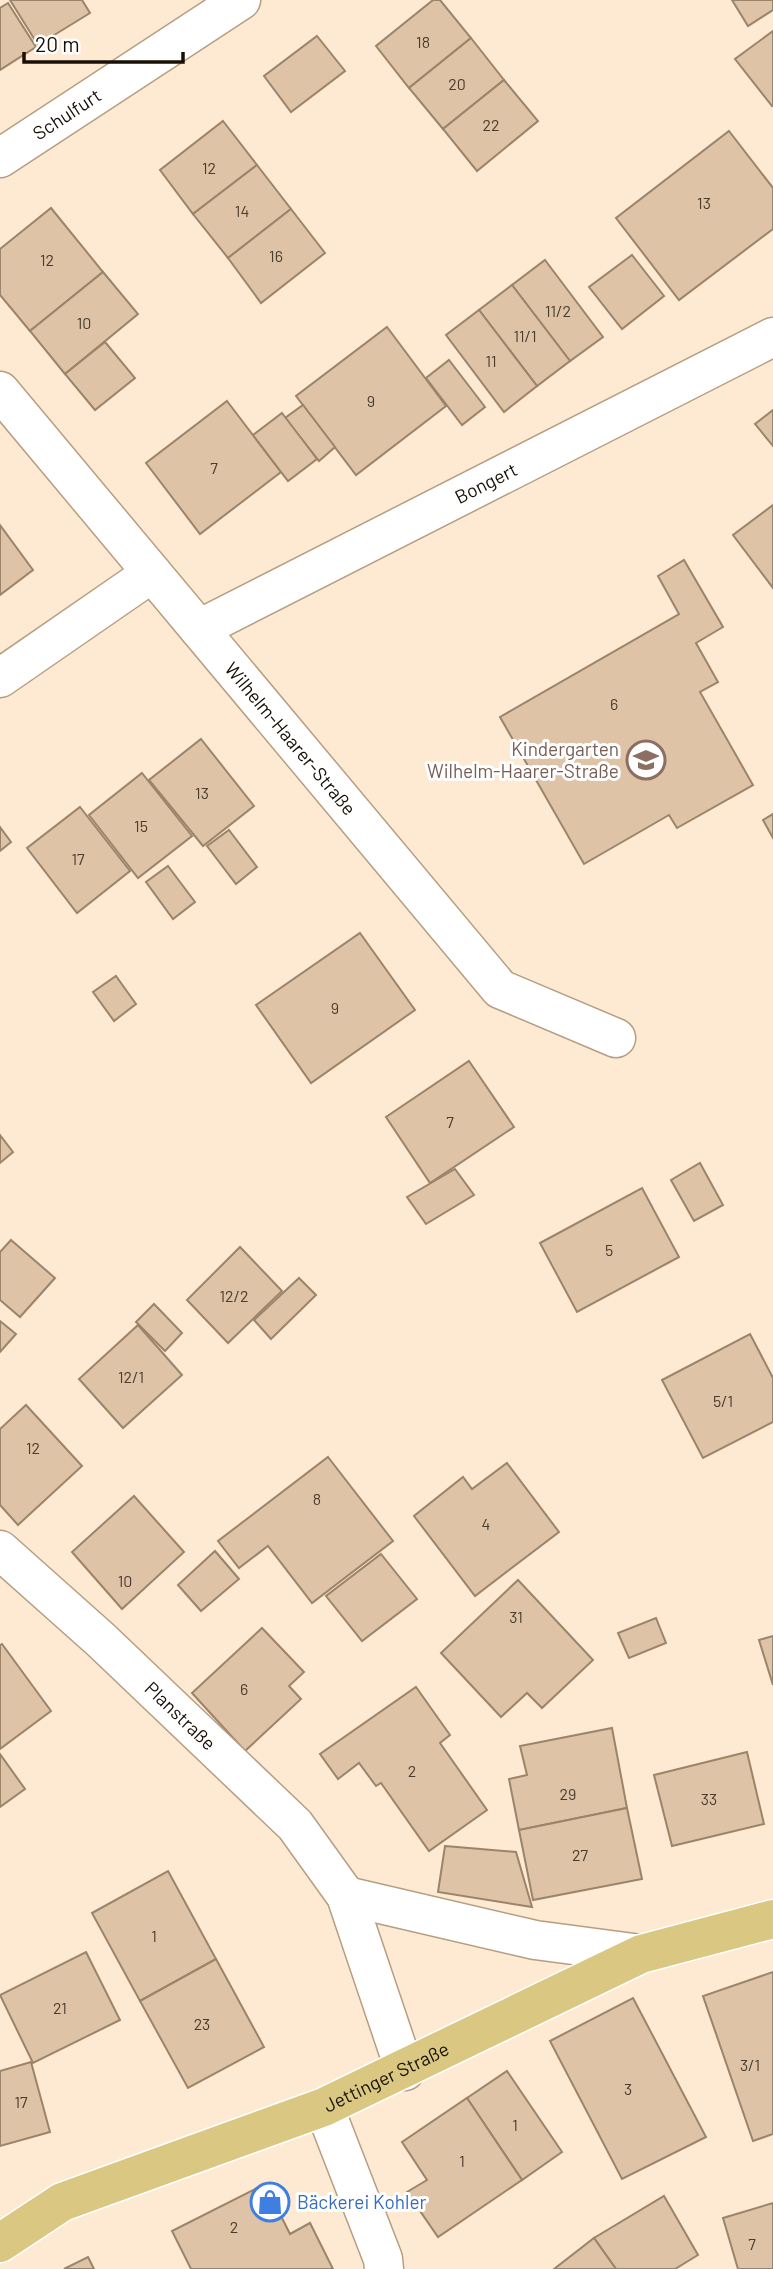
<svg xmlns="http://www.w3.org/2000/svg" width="773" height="2269" viewBox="0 0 773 2269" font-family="Barlow,sans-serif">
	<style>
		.building { fill: #dec3a6; stroke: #9b8469; stroke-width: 2 }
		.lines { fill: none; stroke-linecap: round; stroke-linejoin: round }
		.minor-casing { stroke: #b69e82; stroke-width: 41 }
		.major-casing { stroke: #fff; stroke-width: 41 }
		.minor { stroke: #fff; stroke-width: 38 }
		.major { stroke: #dac882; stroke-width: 38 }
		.labels { text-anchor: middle; stroke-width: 6; stroke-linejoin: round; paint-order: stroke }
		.number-label { font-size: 16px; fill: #4a3d2e }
		.street-label { font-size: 19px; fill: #181006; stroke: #fff }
		.education-label { font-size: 19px; fill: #785e54; stroke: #fff; text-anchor: end }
		.shop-label { font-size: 19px; fill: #366cbe; stroke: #fff; text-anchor: start }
	</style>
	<rect width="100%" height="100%" fill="#fee9d2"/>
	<g class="building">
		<polygon points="10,0 82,0 90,13 38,45"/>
		<polygon points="433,0 440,0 471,38 409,88 376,46"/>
		<polygon points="732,0 773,0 773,10 748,26"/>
		<polygon points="8,3 36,47 0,70 0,8"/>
		<polygon points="773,31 773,105 772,106 735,59"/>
		<polygon points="317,36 345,71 291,112 264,76"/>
		<polygon points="471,38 504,80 443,129 409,88"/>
		<polygon points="504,80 538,121 477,171 443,129"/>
		<polygon points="223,121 257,165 193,214 160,170"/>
		<polygon points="729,131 773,188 773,229 679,300 616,218"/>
		<polygon points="257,165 291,209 228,258 193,214"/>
		<polygon points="51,208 103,272 30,331 0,295 0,249"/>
		<polygon points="291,209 325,253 261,303 228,258"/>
		<polygon points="632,255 664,296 622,329 589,287"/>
		<polygon points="545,260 603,337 570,361 512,285"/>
		<polygon points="103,272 138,314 65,374 30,331"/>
		<polygon points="512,285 570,361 537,386 479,310"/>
		<polygon points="479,310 537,386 504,412 446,335"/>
		<polygon points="387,327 446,406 356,475 296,396"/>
		<polygon points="105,342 135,378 95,410 65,374"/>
		<polygon points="449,360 485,407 462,425 426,378"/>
		<polygon points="227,401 281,472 200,534 146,463"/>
		<polygon points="303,405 335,447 319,461 285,418"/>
		<polygon points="773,410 773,446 755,424"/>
		<polygon points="282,413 317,459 288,481 253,435"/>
		<polygon points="773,505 773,588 733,535"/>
		<polygon points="0,525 33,570 0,595"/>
		<polygon points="684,560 723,627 696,643 718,682 700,692 753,785 677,828 669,815 584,864 500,717 679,614 658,576"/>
		<polygon points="201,739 254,806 203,846 149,780"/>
		<polygon points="142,773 192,836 138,878 89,815"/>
		<polygon points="80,807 130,871 77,913 27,848"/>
		<polygon points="773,814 773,838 763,820"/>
		<polygon points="0,827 11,842 0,851"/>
		<polygon points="229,830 257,867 236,884 207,846"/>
		<polygon points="168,866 195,902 173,919 146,882"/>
		<polygon points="360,933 415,1010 311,1083 256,1005"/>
		<polygon points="116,976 136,1004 114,1021 93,992"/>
		<polygon points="469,1061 514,1127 430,1183 386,1117"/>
		<polygon points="0,1135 13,1152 0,1163"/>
		<polygon points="700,1163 723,1205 694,1221 671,1180"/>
		<polygon points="455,1169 474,1195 426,1224 407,1197"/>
		<polygon points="642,1188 679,1257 577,1312 540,1243"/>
		<polygon points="11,1240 55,1278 20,1317 0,1300 0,1252"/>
		<polygon points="240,1247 282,1291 228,1343 187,1300"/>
		<polygon points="299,1278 316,1295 271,1339 254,1320"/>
		<polygon points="154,1304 182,1333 165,1351 136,1322"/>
		<polygon points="0,1321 16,1334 0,1352"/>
		<polygon points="138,1325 182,1375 123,1428 79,1379"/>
		<polygon points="750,1334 773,1378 773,1422 703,1458 662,1380"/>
		<polygon points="26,1405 82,1466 18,1525 0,1505 0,1429"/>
		<polygon points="328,1457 393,1541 312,1603 268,1546 239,1568 218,1541"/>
		<polygon points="507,1463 559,1532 475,1596 414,1516 463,1477 472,1489"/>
		<polygon points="134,1496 184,1552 122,1609 72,1552"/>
		<polygon points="215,1551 239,1579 201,1611 178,1585"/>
		<polygon points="381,1554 417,1599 362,1641 326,1596"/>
		<polygon points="518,1580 593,1660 542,1708 527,1693 501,1717 441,1653"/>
		<polygon points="656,1618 666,1643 629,1658 618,1633"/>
		<polygon points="262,1628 304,1672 289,1686 301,1699 245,1751 192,1693"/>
		<polygon points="773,1636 773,1685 759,1640"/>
		<polygon points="2,1644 51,1711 0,1749 0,1645"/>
		<polygon points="416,1687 450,1735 440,1743 487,1810 429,1851 381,1783 376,1786 359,1763 338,1779 320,1754"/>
		<polygon points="612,1728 627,1808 519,1830 509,1779 527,1775 520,1746"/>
		<polygon points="747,1752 764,1824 672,1846 654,1775"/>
		<polygon points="0,1754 25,1789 0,1807"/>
		<polygon points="627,1808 642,1879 533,1900 519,1830"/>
		<polygon points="445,1846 516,1852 532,1907 438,1892"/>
		<polygon points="168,1871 216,1959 140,2001 92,1913"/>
		<polygon points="86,1952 120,2020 33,2063 0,1995"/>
		<polygon points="216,1959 264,2047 188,2088 140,2001"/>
		<polygon points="773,1972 773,2134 753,2141 703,1996"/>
		<polygon points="633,1998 706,2137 622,2179 550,2041"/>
		<polygon points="31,2062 50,2132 0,2146 0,2071"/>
		<polygon points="507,2071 562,2152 522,2180 467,2098"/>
		<polygon points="467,2098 522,2180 438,2237 407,2192 427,2180 402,2142"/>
		<polygon points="265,2184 290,2234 310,2223 333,2269 191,2269 172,2231"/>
		<polygon points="664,2196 698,2255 675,2269 616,2269 594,2238"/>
		<polygon points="773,2203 773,2269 738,2269 723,2218"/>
		<polygon points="594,2238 616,2269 554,2269"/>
		<polygon points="88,2257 94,2269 64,2269"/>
	</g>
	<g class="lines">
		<defs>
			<g id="minor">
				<path id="s1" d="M 0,158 L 241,0"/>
				<path id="s2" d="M 0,391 L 500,989 L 616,1038"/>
				<path id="s3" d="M 199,629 L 773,337"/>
				<polyline points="0,678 152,573"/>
				<path id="s4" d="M 0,1550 L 101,1640 L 295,1825 L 346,1896 L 405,2071"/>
				<polyline points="346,1896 535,1940 641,1954"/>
				<polyline points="324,2107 383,2259 384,2269"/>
			</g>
			<g id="major">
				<path id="s5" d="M 0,2243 L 62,2202 L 324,2107 L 641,1954 L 773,1919"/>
			</g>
		</defs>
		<use href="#minor" class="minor-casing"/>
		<use href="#major" class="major-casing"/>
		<use href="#minor" class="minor"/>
		<use href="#major" class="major"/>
	</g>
	<defs>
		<symbol id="school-ring" viewBox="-11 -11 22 22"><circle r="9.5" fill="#fff" stroke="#8d6e63" stroke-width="1.5"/><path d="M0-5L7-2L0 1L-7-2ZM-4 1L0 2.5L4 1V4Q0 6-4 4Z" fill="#8d6e63"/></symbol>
		<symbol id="shop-ring" viewBox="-11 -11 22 22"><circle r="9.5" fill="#fff" stroke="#3f7fe0" stroke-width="1.5"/><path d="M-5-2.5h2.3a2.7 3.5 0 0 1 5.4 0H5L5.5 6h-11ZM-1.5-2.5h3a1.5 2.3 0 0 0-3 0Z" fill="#3f7fe0"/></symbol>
	</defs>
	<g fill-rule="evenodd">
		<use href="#school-ring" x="624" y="738" width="44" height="44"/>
		<use href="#shop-ring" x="248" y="2180" width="44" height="44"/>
	</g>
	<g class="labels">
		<g class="number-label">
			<text x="423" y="48">18</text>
			<text x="457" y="90">20</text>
			<text x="491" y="131">22</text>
			<text x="209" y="174">12</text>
			<text x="704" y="209">13</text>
			<text x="242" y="217">14</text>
			<text x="276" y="262">16</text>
			<text x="47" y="266">12</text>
			<text x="558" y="317">11/2</text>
			<text x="84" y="329">10</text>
			<text x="525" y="342">11/1</text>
			<text x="491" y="367">11</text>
			<text x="371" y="407">9</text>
			<text x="214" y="474">7</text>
			<text x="614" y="710">6</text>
			<text x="202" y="799">13</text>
			<text x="141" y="832">15</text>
			<text x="78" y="865">17</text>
			<text x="335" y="1014">9</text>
			<text x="450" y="1128">7</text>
			<text x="609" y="1256">5</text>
			<text x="234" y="1302">12/2</text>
			<text x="131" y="1383">12/1</text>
			<text x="723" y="1407">5/1</text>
			<text x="33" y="1454">12</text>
			<text x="317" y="1505">8</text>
			<text x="486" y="1530">4</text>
			<text x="125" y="1587">10</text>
			<text x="516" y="1623">31</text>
			<text x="244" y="1695">6</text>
			<text x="412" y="1777">2</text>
			<text x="568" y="1800">29</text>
			<text x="709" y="1805">33</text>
			<text x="580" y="1861">27</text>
			<text x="154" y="1942">1</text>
			<text x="60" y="2014">21</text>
			<text x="202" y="2030">23</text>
			<text x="750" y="2071">3/1</text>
			<text x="628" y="2095">3</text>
			<text x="21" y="2108">17</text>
			<text x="515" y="2131">1</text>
			<text x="462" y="2167">1</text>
			<text x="234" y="2233">2</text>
			<text x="752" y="2250">7</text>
		</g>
		<g class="street-label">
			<text dy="7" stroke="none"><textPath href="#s1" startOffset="80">Schulfurt</textPath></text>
			<text dy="7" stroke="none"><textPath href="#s3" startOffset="322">Bongert</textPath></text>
			<text dy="7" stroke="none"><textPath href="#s2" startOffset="453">Wilhelm-Haarer-Straße</textPath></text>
			<text dy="7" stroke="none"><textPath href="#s4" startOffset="245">Planstraße</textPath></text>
			<text dy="7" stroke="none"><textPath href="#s5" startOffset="422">Jettinger Straße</textPath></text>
		</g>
		<g class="education-label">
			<text x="619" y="756">Kindergarten<tspan x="619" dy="22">Wilhelm-Haarer-Straße</tspan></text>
		</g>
		<g class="shop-label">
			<text x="297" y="2209">Bäckerei Kohler</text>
		</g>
	</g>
	<path d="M24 52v10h159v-10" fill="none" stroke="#181006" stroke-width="3.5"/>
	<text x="35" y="52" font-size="21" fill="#181006" stroke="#ffffff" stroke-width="5" paint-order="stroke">20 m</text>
</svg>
